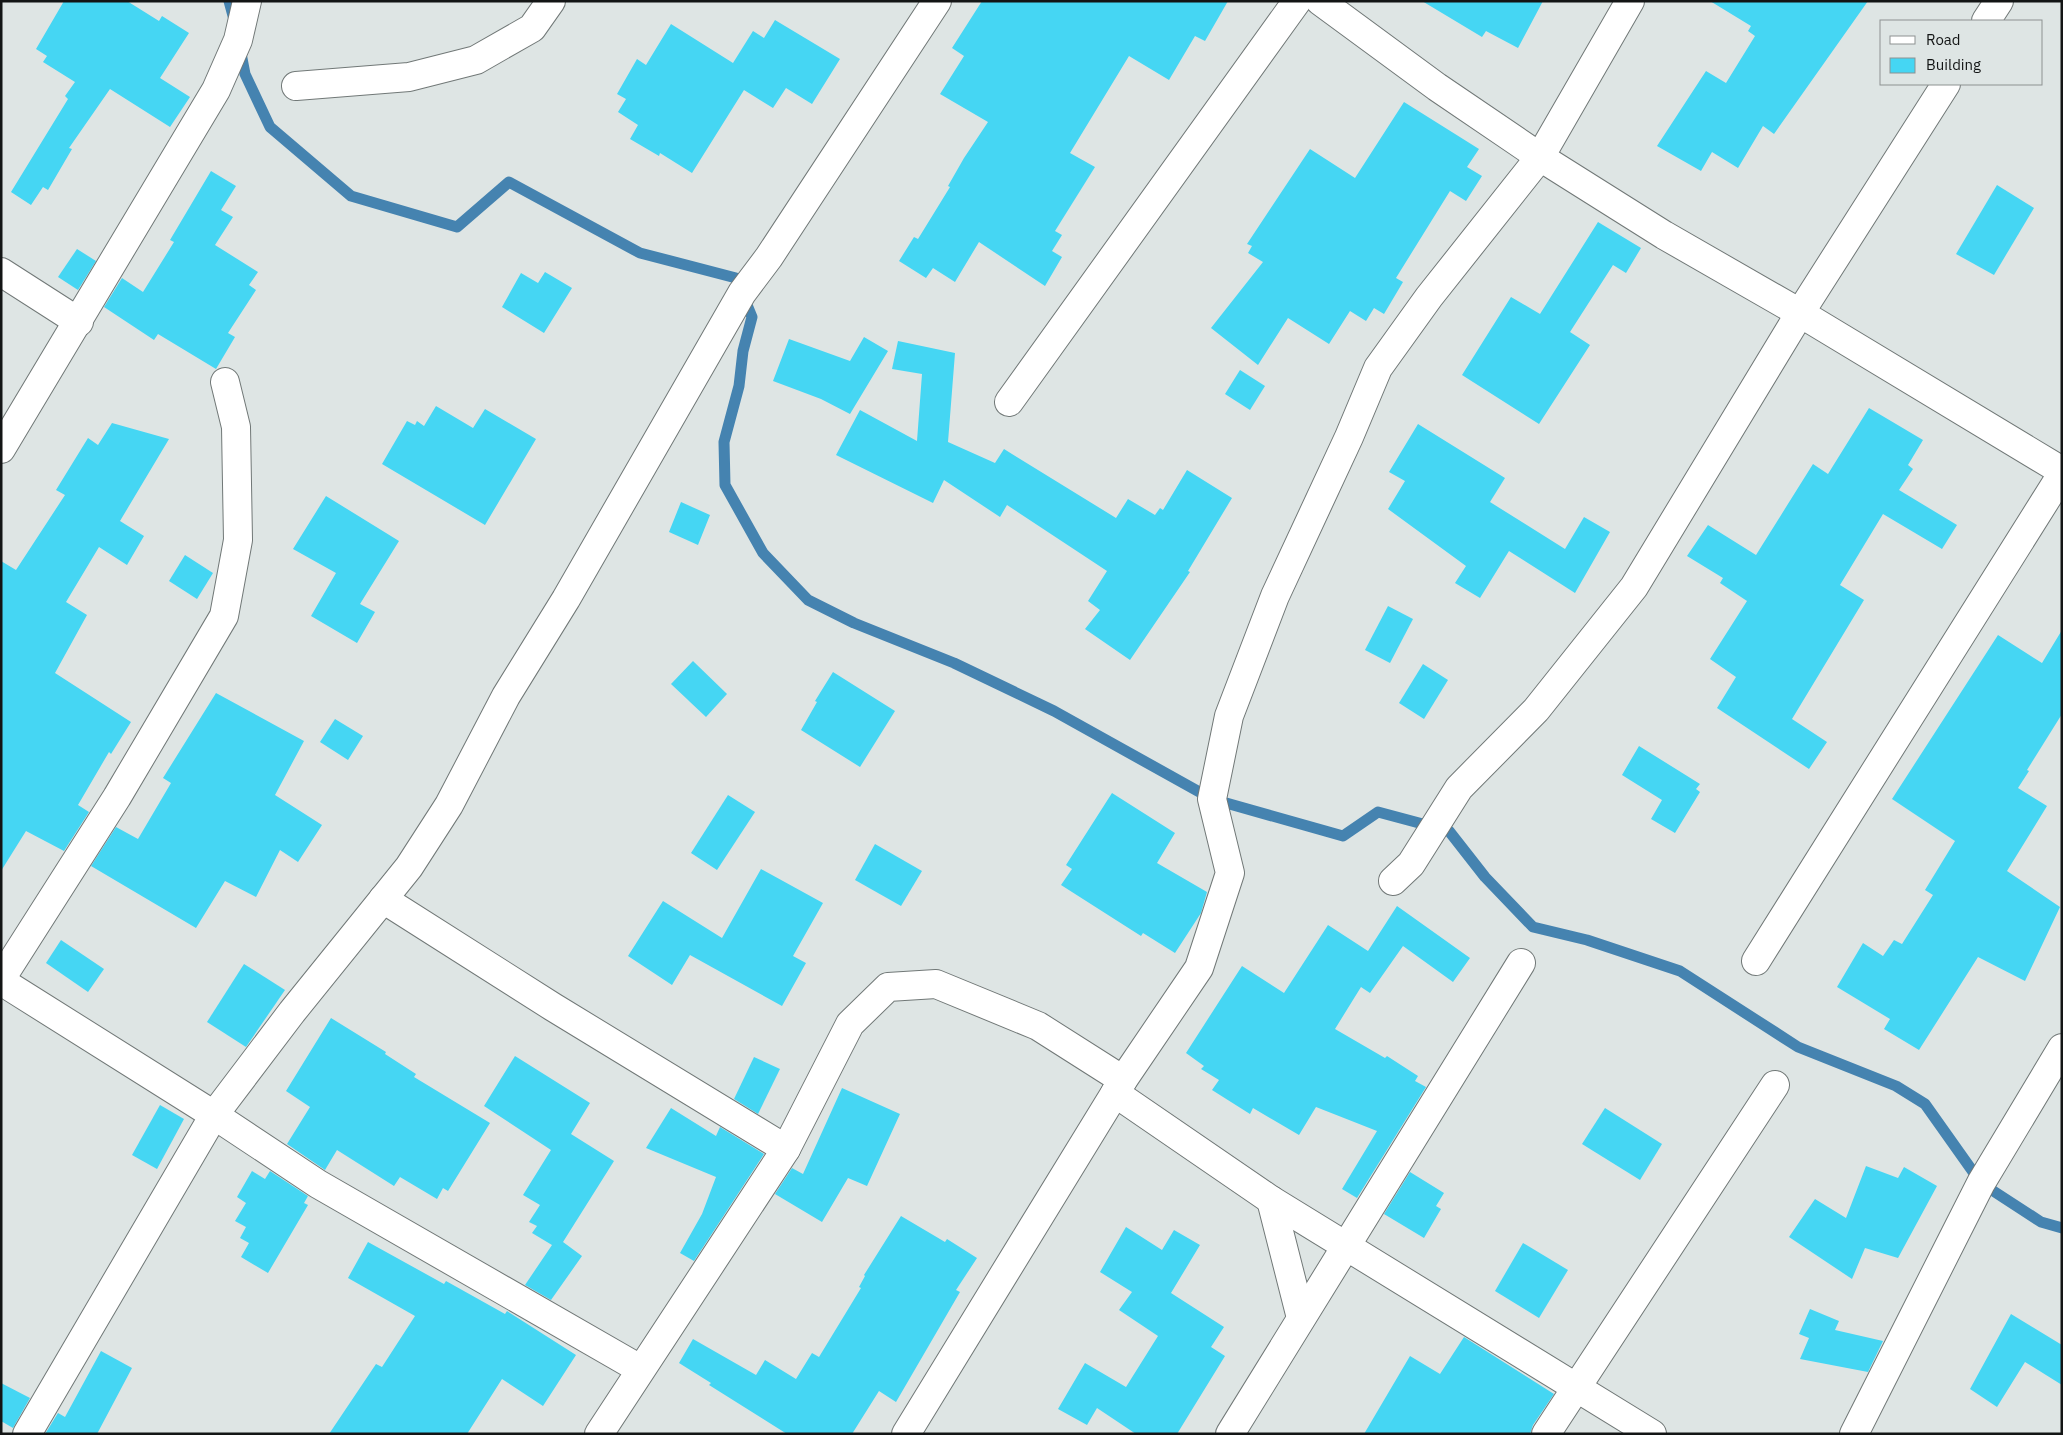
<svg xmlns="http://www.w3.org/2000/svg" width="2063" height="1435" viewBox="0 0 2063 1435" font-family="'IBM Plex Sans',sans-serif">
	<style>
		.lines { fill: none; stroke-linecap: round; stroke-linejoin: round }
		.stream { stroke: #4583b0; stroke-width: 11 }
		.building { fill: #45d6f3 }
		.street-casing { stroke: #717877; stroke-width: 30 }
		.street { stroke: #fff; stroke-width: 28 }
	</style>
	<rect width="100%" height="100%" fill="#dee5e4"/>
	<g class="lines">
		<g class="stream">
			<polyline points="229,1 235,23"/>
			<polyline points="240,48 245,74 270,127 351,196 457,227 509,182 640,253 736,278 752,317 743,351 739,386 724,442 725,485 763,553 808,600 854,623 954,663 1054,711 1212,799 1343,836 1378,812 1449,831 1485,877 1533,927 1587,940 1680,971 1798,1047 1896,1086 1925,1104 1981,1183 2041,1222 2062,1228"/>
		</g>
	</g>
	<g class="building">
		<polygon points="64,1 127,1 159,21 162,16 189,33 160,78 190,97 170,127 110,89 69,148 72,149 48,190 43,187 31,205 11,192 68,99 65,96 75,82 43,62 47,56 36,49"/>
		<polygon points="982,1 1228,1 1205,41 1195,36 1169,80 1129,56 1070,153 1095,167 1055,231 1062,235 1052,251 1062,257 1045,286 979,242 955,282 933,268 926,278 899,261 914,237 918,239 950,187 948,186 964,158 988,122 940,94 964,56 952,48"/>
		<polygon points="1422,1 1543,1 1518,48 1486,31 1482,37"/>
		<polygon points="1710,1 1868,1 1774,134 1763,126 1738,168 1712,152 1701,171 1657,146 1706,71 1726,83 1755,36 1748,31 1751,26"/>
		<polygon points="775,20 840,59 812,104 786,88 773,108 744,90 692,173 660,153 659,156 630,139 638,125 618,112 626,99 617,94 637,59 646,65 671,24 733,63 753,31 764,38"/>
		<polygon points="1404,102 1479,149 1467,167 1482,176 1466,201 1450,191 1396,278 1403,282 1384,314 1374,308 1366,321 1350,311 1329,344 1288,318 1258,365 1211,328 1263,262 1248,253 1252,246 1247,244 1310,149 1355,178"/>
		<polygon points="211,171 236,186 221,210 233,217 215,245 258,272 249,285 256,290 228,333 235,337 216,369 158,334 154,340 104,307 122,278 143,292 174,242 170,240"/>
		<polygon points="1997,185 2034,208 1994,275 1956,254"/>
		<polygon points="1598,222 1641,248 1626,273 1613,265 1570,332 1590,345 1539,424 1462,375 1511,297 1540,314"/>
		<polygon points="77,249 96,261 78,290 58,277"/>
		<polygon points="545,272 572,288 544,333 502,307 521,273 538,283"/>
		<polygon points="864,337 888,351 850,414 821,399 773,381 789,339 850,361"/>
		<polygon points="898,341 955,353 948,442 995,463 1004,449 1116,518 1128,499 1155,515 1160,508 1163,510 1187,470 1232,498 1188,571 1190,572 1130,660 1085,629 1100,610 1088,601 1107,571 1007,505 1000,517 944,480 933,503 836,455 860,410 917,441 922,374 892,369"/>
		<polygon points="1240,370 1265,386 1250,410 1225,394"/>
		<polygon points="436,406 473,428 485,409 536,439 485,525 382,464 407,421 415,425 417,421 424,426"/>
		<polygon points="1869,408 1923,440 1908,465 1913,469 1899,490 1957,525 1942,549 1883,514 1840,585 1864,600 1792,719 1827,742 1809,769 1717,708 1736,677 1710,659 1747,601 1720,583 1723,578 1687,556 1708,525 1756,555 1813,464 1828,474"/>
		<polygon points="112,423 169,439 120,521 144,536 127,565 99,547 66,602 87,615 55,673 131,722 111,754 109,752 78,805 89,812 64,851 26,831 1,871 1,561 16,570 65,495 56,490 88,438 98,445"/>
		<polygon points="1418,424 1505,478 1490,502 1565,549 1584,517 1610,532 1575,593 1509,551 1480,598 1455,583 1466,566 1388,509 1405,481 1389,472"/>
		<polygon points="326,496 399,541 360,604 375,612 357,643 311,616 336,573 293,549"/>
		<polygon points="681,502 710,515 698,545 669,532"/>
		<polygon points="185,555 213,573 197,599 169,581"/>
		<polygon points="1388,606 1413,619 1390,663 1365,650"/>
		<polygon points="2062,630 2062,714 2027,770 2029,771 2018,788 2047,806 2007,871 2060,907 2025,981 1978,957 1919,1050 1884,1029 1890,1019 1837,987 1863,943 1883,956 1894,940 1902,944 1933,895 1925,890 1955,841 1892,799 1998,635 2042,663"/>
		<polygon points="693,661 727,694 706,717 671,684"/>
		<polygon points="1423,664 1448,680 1424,719 1399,703"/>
		<polygon points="833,672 895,711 860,767 801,730 817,702 815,701"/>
		<polygon points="216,693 304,741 275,795 322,825 298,862 280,850 256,897 225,881 196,928 91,866 116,827 138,839 171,783 163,778"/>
		<polygon points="335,719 363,736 348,760 320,742"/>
		<polygon points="1639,746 1700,784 1696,789 1700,792 1675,833 1651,819 1662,800 1622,775"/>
		<polygon points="1112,793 1175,833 1157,863 1207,892 1201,913 1175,953 1143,933 1141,936 1061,885 1072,869 1066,865"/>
		<polygon points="728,795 755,812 717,870 691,853"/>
		<polygon points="875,844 922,871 901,906 855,880"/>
		<polygon points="761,869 823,903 793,956 806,963 782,1006 690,955 672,985 628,956 663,901 722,938"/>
		<polygon points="1397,906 1470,958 1453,982 1403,946 1370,993 1361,987 1335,1029 1385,1058 1387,1056 1418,1076 1415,1081 1426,1087 1357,1198 1342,1189 1377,1131 1316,1107 1299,1135 1253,1108 1250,1114 1212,1090 1219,1080 1201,1069 1204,1066 1186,1053 1242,966 1284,993 1328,925 1368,951"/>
		<polygon points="61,940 104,969 88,992 46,963"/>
		<polygon points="244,964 285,990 246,1047 207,1022"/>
		<polygon points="331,1018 386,1052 385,1054 416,1074 414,1077 490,1123 448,1191 443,1188 437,1199 400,1177 394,1186 337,1150 325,1170 287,1144 310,1107 286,1091"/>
		<polygon points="515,1056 590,1103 571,1134 614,1161 563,1242 582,1256 551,1300 525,1285 552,1245 532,1233 537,1226 529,1222 540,1205 523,1195 551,1150 484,1106"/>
		<polygon points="754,1057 780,1069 758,1114 734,1099"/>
		<polygon points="842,1088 900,1114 867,1186 848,1178 822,1222 775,1194 792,1168 803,1174"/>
		<polygon points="160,1105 184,1119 157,1169 132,1155"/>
		<polygon points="671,1108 716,1136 720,1127 764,1154 694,1261 680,1253 702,1214 716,1177 646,1148"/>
		<polygon points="1605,1108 1662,1144 1640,1180 1582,1144"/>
		<polygon points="1866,1166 1898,1178 1904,1167 1937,1186 1898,1258 1865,1248 1852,1279 1789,1237 1815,1199 1846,1218"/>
		<polygon points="252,1171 265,1179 270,1171 308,1196 304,1203 308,1205 268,1273 241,1257 249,1243 240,1238 246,1227 235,1221 246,1203 237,1197"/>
		<polygon points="1410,1172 1444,1193 1436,1206 1441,1209 1424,1238 1384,1214"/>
		<polygon points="901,1216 945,1242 947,1239 977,1258 956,1290 960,1292 896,1402 879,1391 852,1434 787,1434 709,1385 711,1383 679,1363 693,1339 756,1375 765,1360 796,1379 812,1353 819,1357 861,1288 859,1287 865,1276 864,1275"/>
		<polygon points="1126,1227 1162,1250 1174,1230 1200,1245 1171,1293 1224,1327 1211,1347 1225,1356 1177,1434 1136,1434 1097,1408 1087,1425 1058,1409 1085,1363 1126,1387 1158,1336 1119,1310 1132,1292 1100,1272"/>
		<polygon points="368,1242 444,1284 446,1281 505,1314 507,1311 576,1355 543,1406 502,1379 467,1434 329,1434 376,1364 382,1367 415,1316 348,1278"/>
		<polygon points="1523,1243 1568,1270 1539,1318 1495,1291"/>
		<polygon points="1810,1309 1839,1321 1835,1330 1883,1341 1868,1372 1800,1359 1809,1338 1799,1334"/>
		<polygon points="2011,1314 2062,1345 2062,1385 2025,1362 1997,1407 1970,1389"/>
		<polygon points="1464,1337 1554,1394 1533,1425 1530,1434 1364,1434 1410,1356 1440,1374"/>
		<polygon points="101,1351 132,1368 97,1434 45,1434 58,1413 65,1417"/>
		<polygon points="1,1383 30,1398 13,1428 1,1421"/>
	</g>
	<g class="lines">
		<defs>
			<g id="street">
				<polyline points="1320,1 1437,87 1540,157 1664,235 1800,313 2062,471"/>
				<polyline points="1986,21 1999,1"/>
				<polyline points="296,86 409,77 476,60 532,28 551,1"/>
				<polyline points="1,272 79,322"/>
				<polyline points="1009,402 1297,1"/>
				<polyline points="1,449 216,90 238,40 247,1"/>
				<polyline points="1393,881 1411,864 1459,788 1536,710 1634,587 1800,313 1946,84"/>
				<polyline points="383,899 553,1007 786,1149"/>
				<polyline points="1756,961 2062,474"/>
				<polyline points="1,979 117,797 224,616 238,540 236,427 225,382"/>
				<polyline points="1,981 214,1115 318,1184 640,1369"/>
				<polyline points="1115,1093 1271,1200 1652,1434"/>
				<polyline points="1271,1200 1301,1318"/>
				<polyline points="27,1434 214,1115 292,1012 409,867 449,805 506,696 566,599 742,293 769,257 937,1"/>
				<polyline points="599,1434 786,1149 850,1024 888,987 936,984 1038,1026 1123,1080"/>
				<polyline points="906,1434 1123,1080 1199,968 1230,873 1212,799 1229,716 1275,596 1349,437 1378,368 1429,297 1540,157 1630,1"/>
				<polyline points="1230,1434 1521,963"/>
				<polyline points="1546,1434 1775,1085"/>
				<polyline points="1854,1434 1981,1183 2062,1048"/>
			</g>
		</defs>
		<use href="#street" class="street-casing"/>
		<use href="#street" class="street"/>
	</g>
	<rect width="2063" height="1435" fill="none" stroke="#131515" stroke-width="5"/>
	<rect x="1880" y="20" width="162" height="65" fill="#dee5e4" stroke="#8d9291"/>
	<rect x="1890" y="36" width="25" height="8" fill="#ffffff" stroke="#8d9291"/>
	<text x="1926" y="45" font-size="15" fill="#131515">Road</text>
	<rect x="1890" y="58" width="25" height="15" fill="#45d6f3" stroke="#8d9291"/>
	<text x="1926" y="70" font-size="15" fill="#131515">Building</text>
</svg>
